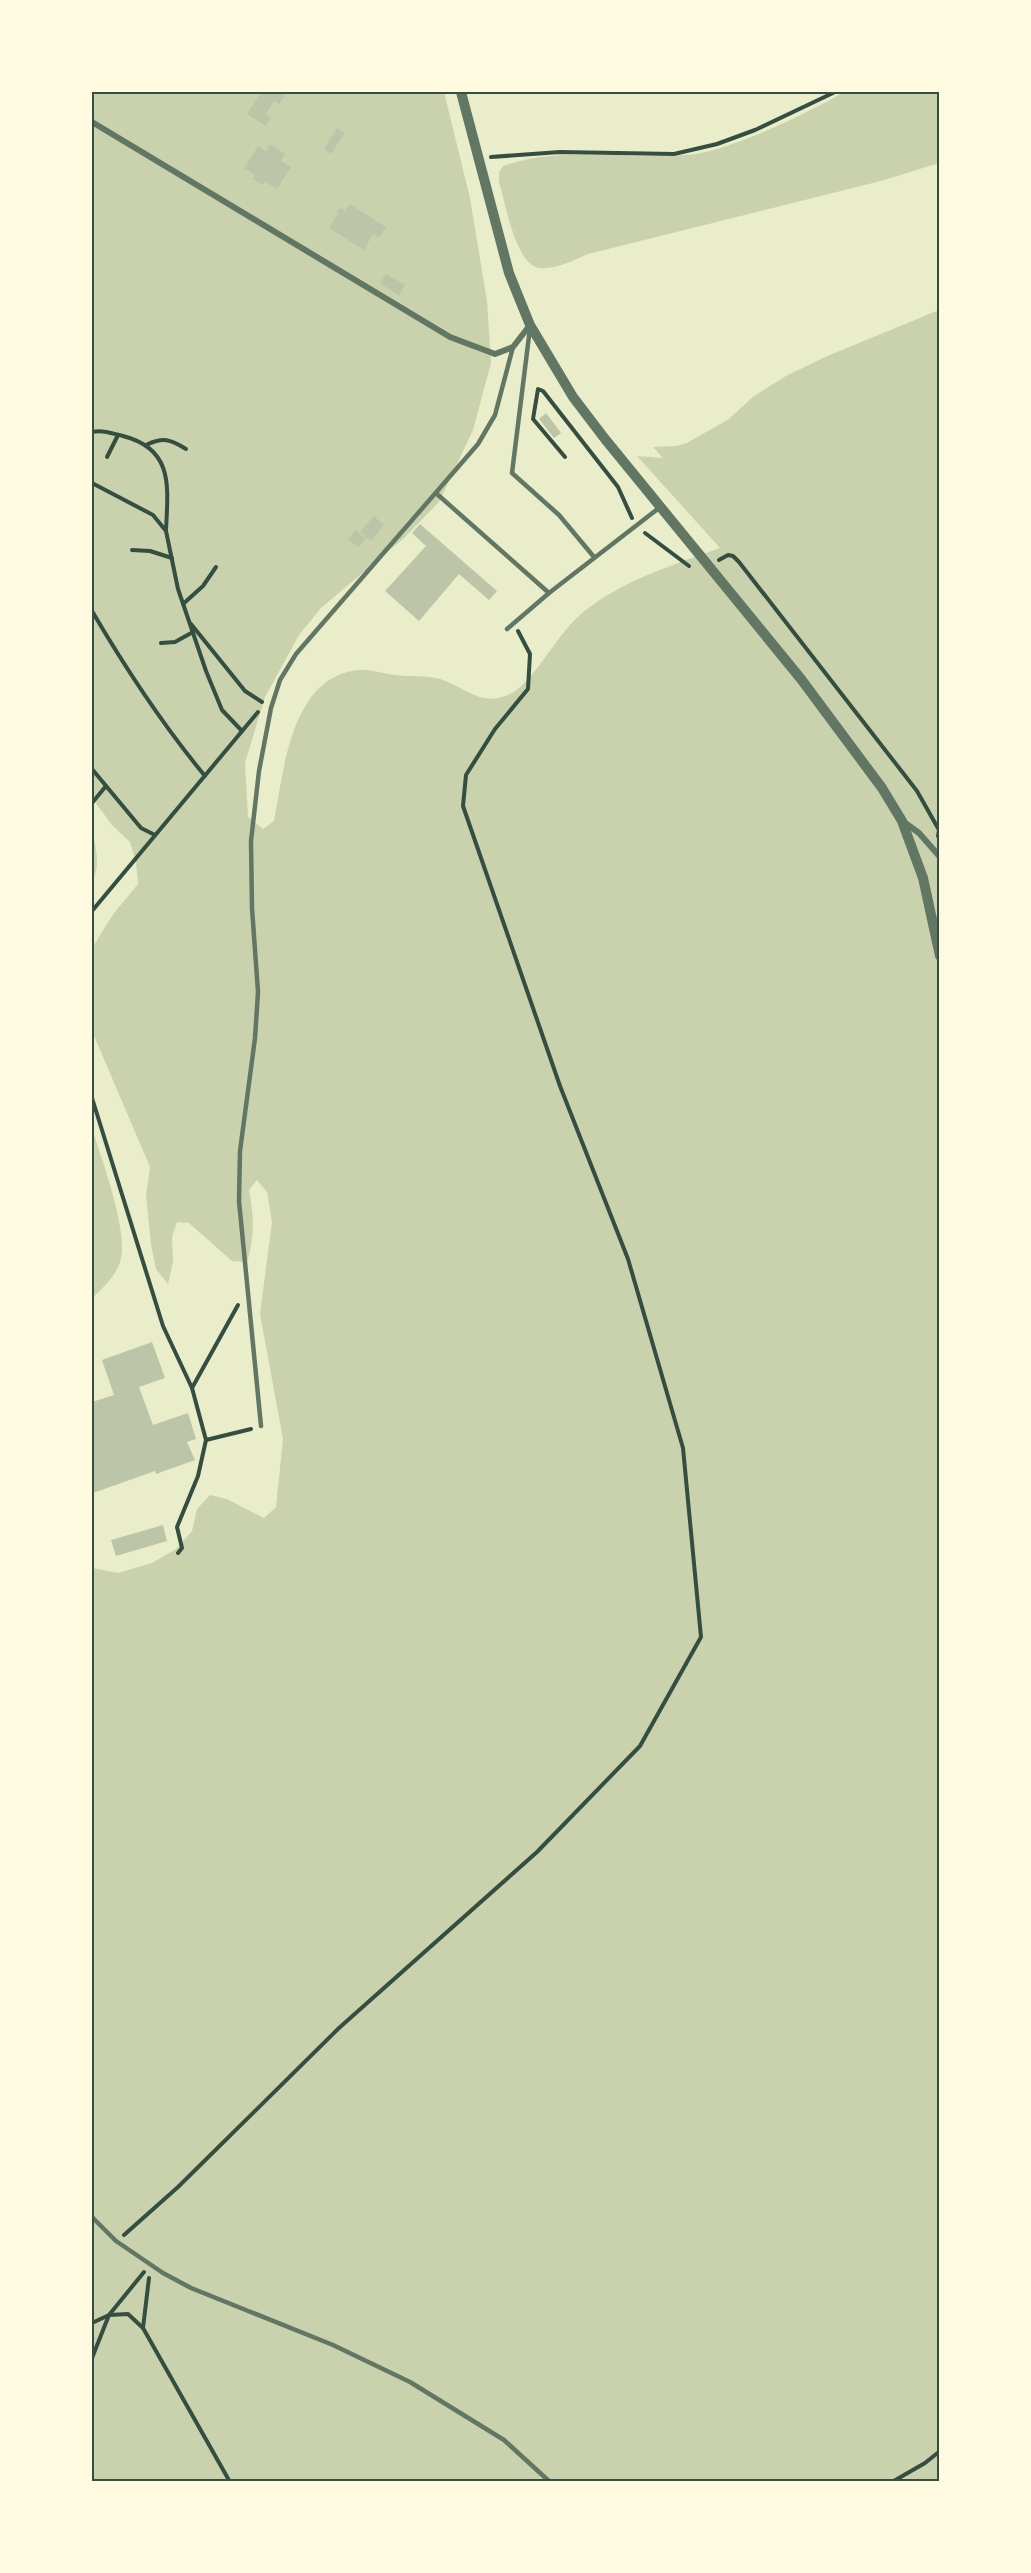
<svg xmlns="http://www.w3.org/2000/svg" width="1031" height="2573" viewBox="0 0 1031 2573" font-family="Roboto,sans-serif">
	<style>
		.green { fill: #cad2ad }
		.building { fill: #bcc5a7 }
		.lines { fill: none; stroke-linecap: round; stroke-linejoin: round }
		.path { stroke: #344e41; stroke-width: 4 }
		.service { stroke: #617663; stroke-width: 4.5 }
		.minor { stroke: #617663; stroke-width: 6 }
		.tertiary { stroke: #617663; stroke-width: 10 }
		.neatline { fill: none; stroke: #344e41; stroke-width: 2 }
	</style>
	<rect width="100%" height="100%" fill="#e9edc9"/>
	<g class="green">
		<path d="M 96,92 L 444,92 L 470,198 L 487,301 L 491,363 L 473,430 L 439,502 L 404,538 L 321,608 L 299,635 L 265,697 L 245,763 L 248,817 L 263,829 L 274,821 C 284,770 291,676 359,670 C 370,669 383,674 395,675 C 409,677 426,675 440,679 C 466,687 482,709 512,693 C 533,682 558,633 581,614 C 620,581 673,565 720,548 L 637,456 L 663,458 L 653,447 L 676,446 L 687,443 L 729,419 L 754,396 L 786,376 L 825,357 L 939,310 L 939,2481 L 92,2481 L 92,1568 L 118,1573 L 152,1563 L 176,1549 L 192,1531 L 197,1509 L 210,1495 L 227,1499 L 264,1518 L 276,1507 L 283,1439 L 260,1314 L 272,1222 L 267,1192 L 257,1180 L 249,1190 C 254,1216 255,1237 247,1262 L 232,1261 L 189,1223 L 177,1222 L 172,1237 L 173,1262 L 168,1284 L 156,1269 L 151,1244 L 146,1195 L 150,1167 L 92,1031 L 92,948 L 114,913 L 138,884 L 136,861 L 130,842 L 112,825 L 92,798 L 92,99 Z"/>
		<path d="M 844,92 L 939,92 L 939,163 L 881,181 L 588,254 C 574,260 555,270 539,268 C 516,265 505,202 499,182 L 499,173 L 503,166 C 561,145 626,160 687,155 C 728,152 808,113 844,92 Z"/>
		<path d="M 92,831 C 96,847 101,866 92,881 Z"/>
		<path d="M 92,1128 C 101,1158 130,1234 120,1262 C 115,1277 103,1288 92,1298 Z"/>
	</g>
	<g class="building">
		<polygon points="261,92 278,92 285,95 279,104 274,101 266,114 271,118 266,126 247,114"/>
		<polygon points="337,128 345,133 331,154 324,149"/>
		<polygon points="270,144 285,154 281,161 291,167 277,189 265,182 263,185 253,179 255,175 244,168 258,146 266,151"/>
		<polygon points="350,204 386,227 379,238 373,234 364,250 329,228 338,213 337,210 343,208 345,212"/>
		<polygon points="386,274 405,285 399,296 380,283"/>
		<polygon points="546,413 561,433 554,438 539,419"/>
		<polygon points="374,516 384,525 371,541 360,532"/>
		<polygon points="420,524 497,591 489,600 459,574 419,621 385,591 426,546 412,533"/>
		<polygon points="356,530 366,539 358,547 348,539"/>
		<polygon points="152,1342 165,1378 139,1387 153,1425 188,1413 196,1439 187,1442 195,1460 156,1474 155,1471 93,1493 92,1402 114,1395 102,1360"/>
		<polygon points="163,1525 167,1541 116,1556 111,1540"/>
	</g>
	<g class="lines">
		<g class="path">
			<polyline points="491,157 560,152 674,154 717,144 755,130 835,92"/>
			<path d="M 92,432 C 103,430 112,433 123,436 C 174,449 168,487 166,530"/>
			<path d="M 146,445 C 163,437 170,439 186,449"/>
			<polyline points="107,457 118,435"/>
			<polyline points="565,457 533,419 538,389 543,391 618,487 632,518"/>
			<polyline points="92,483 153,515 166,531 178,589 206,671 222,710 242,731"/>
			<polyline points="645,533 689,566"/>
			<polyline points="132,550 150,551 172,558"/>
			<polyline points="719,560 728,555 733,556 739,562 917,791 939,830 938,836"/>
			<polyline points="183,604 203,586 216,567"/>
			<path d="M 92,611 C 126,669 162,724 205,776"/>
			<polyline points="191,624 245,691 262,702"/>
			<polyline points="161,643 175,642 193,632"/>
			<polyline points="92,769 141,828 155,835"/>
			<polyline points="92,803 106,786"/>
			<polyline points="92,911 258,712"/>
			<polyline points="92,1098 163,1326 192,1388 206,1440 251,1429"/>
			<polyline points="192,1388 238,1305"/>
			<polyline points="178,1553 182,1548 177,1527 198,1476 206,1440"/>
			<polyline points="124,2235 178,2187 339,2028 537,1852 640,1746 701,1637 683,1448 628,1259 560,1086 463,806 466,775 495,729 528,689 530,654 518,631"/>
			<polyline points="149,2278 143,2328 230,2482"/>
			<polyline points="92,2323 109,2315 128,2314 143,2328"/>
			<polyline points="92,2358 109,2315 144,2272"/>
			<polyline points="892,2482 925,2463 940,2451"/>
		</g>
		<g class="service">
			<polyline points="530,328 512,473 559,515 594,557"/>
			<polyline points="437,494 549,593 659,508"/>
			<polyline points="507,629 549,593"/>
			<polyline points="261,1426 239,1201 240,1151 255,1038 258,992 252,908 251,841 259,771 271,708 280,680 296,654 478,444 495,415 513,347"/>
			<polyline points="92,2217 116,2241 163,2273 191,2288 333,2345 410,2382 504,2440 550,2482"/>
		</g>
		<g class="minor">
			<polyline points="92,122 450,337 495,354 513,347 530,325"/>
			<polyline points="904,822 919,833 940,857"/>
		</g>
		<polyline class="tertiary" points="461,92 509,273 530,325 573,397 605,439 801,679 882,788 902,821 923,878 940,956"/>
	</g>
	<rect width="1031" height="2573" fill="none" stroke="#fefae0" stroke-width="186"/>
	<rect x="93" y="93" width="845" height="2387" class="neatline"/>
</svg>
